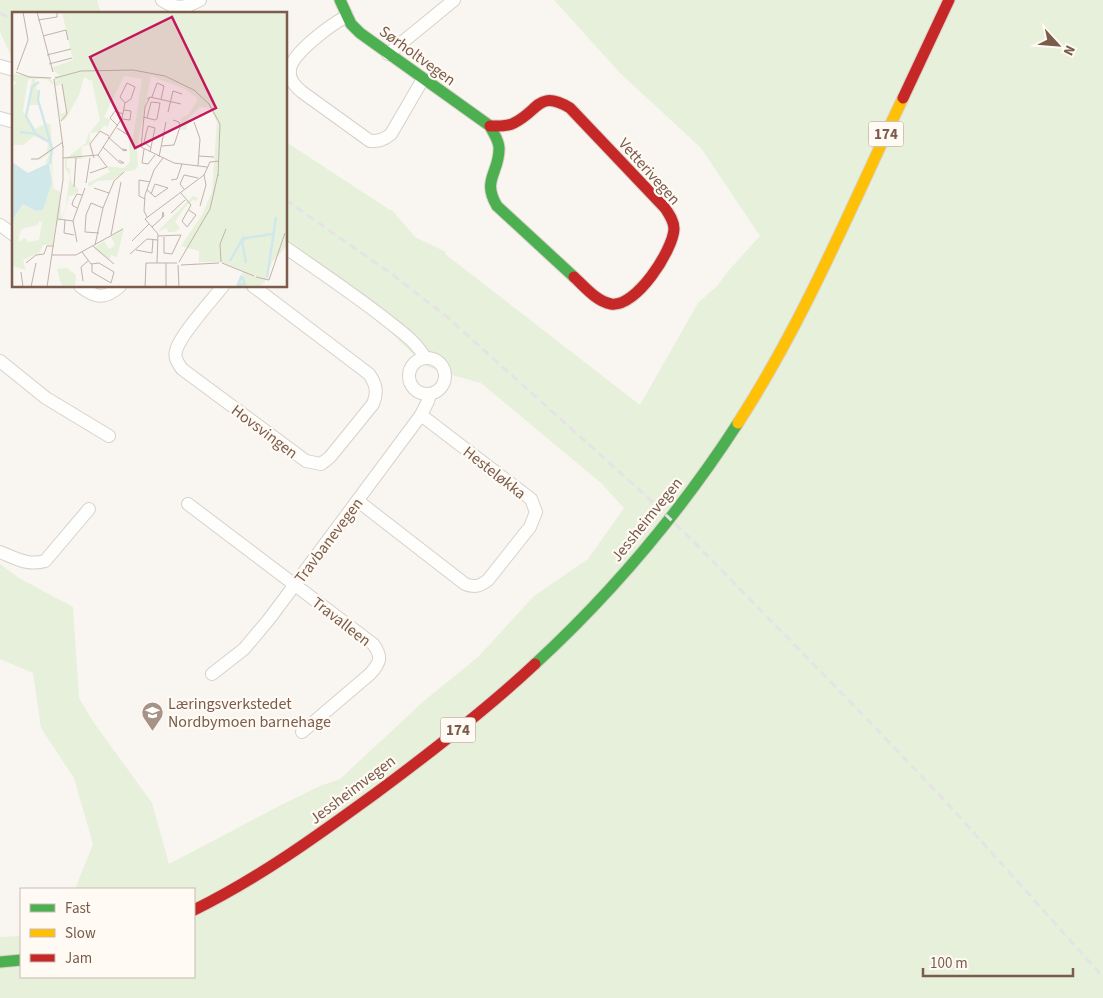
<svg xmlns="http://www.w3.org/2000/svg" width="1103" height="998" viewBox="0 0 1103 998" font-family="'Source Sans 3',sans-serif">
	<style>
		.green { fill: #e7f0db }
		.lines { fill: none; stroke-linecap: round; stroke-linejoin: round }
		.street-casing { stroke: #d7d1cb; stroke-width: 14 }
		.fast-casing { stroke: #d9d2cb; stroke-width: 13 }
		.slow-casing { stroke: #d9d2cb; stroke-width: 13 }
		.jam-casing { stroke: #d9d2cb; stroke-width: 13 }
		.street { stroke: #fefefd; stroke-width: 12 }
		.fast { stroke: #4caf50; stroke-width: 11 }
		.slow { stroke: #ffc107; stroke-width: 11 }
		.jam { stroke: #c62828; stroke-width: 11 }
		.rail { stroke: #e6e3e7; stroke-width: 3; stroke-dasharray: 8 5; stroke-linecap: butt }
		.labels { text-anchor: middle; stroke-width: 4.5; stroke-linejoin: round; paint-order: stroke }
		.shield { fill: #fffaf3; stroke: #a28b7f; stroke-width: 1 }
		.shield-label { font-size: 15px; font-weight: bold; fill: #7a5c4d }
		.street-label { font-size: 16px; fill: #7a5c4d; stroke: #fffaf3 }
		.poi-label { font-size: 16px; fill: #7a5c4d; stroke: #fffaf3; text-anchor: start }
		.inset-river { fill: none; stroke: #d0e8ea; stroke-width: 2.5 }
		.inset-road { fill: none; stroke: #c2b3aa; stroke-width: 1 }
		.view { fill: #c2185b; fill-opacity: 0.15; stroke: #c2185b; stroke-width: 2.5 }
		.inset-edge { fill: none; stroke: #7a5c4d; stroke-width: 2.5 }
	</style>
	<rect width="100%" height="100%" fill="#f9f5f0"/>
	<g class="green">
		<polygon points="0,0 97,0 101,14 14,14 14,62 0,32"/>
		<polygon points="554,0 1103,0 1103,998 0,998 0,937 21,936 21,977 194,977 194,889 75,889 93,844 74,778 41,728 33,673 0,659 0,564 19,578 73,607 79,698 92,720 152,803 169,864 279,806 320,786 340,779 424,701 478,657 534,596 588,559 624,508 601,483 481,383 448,374 424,365 363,305 286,253 286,142 390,210 392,210 415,237 446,252 445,254 640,405 698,303 717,286 729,270 760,236 701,148 620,73"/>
	</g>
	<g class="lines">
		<defs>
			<g id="street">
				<path d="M 162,0 C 176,10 186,8 200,0"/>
				<path d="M 347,16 C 332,24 293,52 290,69 C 288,79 295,86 302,92 L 370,141 C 379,141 384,140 391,134 L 423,79"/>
				<polyline points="388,54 454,0"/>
				<polyline points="0,66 14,70"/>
				<polyline points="0,118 14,122"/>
				<polyline points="0,225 14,235"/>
				<path d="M 286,248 C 319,271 352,293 384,318 C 399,330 416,341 425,358"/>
				<path d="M 80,286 C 95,298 105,300 120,286"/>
				<path d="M 223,286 C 212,300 179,336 176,351 C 174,358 178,363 182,369 L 306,461 L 321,464 L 330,457 L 373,404 C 378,392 376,384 369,374 L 253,286"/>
				<circle cx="427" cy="376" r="18"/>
				<polyline points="0,361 46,398 109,436"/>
				<path d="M 358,501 L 465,584 C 475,588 480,586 488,580 L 530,527 L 536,512 L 531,499 L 421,415"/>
				<path d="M 188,504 L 373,644 C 383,657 380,663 370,674 L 302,732"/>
				<path d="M 0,552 C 15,558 28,566 45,561 L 89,509"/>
				<polyline points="212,674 244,649 270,618 421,415 428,401 430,394"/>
			</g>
			<g id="fast">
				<path d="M 340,0 L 351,24 L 360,33 L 490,126 C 493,133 499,140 499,148 C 500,172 481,180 497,206 L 574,277"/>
				<path d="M 535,664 C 612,593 681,511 738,423"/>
				<polyline points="0,962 21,960"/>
			</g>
			<path id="slow" d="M 738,423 C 804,321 851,207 903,98"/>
			<g id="jam">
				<polyline points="903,98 949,0"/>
				<path d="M 490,126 C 498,126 507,127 514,123 C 539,111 538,89 570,108 L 665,208 C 669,214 674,221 674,229 C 673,250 636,308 611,304 C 596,301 585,287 574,277"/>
				<path d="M 194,910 C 259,878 317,836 376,793 C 430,753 485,711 535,664"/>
			</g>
		</defs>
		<use href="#street" class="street-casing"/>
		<use href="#fast" class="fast-casing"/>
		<use href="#slow" class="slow-casing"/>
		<use href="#jam" class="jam-casing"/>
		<use href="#street" class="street"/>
		<use href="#fast" class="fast"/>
		<use href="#slow" class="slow"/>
		<use href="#jam" class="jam"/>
		<g class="rail">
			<polyline points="0,13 14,21"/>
			<polyline points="286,200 393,275 446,316 644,494 689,537 866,718 948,804 1103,977"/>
		</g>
	</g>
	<defs>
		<symbol id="school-pin" viewBox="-11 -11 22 30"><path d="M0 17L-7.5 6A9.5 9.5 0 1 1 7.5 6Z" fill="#a69286" stroke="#fffaf3"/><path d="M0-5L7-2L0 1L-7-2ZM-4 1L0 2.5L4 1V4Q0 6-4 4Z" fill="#fff"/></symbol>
	</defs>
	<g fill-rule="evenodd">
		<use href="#school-pin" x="140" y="700" width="25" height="34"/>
	</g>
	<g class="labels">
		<g class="shield">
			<rect x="868.5" y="121.5" width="35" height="25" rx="4"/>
			<rect x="440.5" y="717.5" width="35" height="25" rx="4"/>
		</g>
		<g class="shield-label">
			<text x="886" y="139">174</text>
			<text x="458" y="735">174</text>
		</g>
		<g class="street-label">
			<text transform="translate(418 55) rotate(36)" y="6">Sørholtvegen</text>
			<text transform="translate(650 171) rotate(48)" y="6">Vetterivegen</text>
			<text transform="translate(265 431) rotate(37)" y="6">Hovsvingen</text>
			<text transform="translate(495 472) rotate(38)" y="6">Hesteløkka</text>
			<text transform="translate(646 519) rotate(-51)" y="6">Jessheimvegen</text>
			<text transform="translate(328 540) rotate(-53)" y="6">Travbanevegen</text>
			<text transform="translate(342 621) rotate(38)" y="6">Travalleen</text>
			<text transform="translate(352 789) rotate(-37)" y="6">Jessheimvegen</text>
		</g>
		<g class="poi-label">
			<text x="168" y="709">Læringsverkstedet<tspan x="168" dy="18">Nordbymoen barnehage</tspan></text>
		</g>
	</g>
	<g transform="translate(12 12)">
		<rect width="275" height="275" fill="#f9f5f0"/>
		<path d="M 50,0 L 275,0 L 275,234 L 260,250 L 253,269 L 247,275 L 225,275 L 231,259 L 209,250 L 187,250 L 187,239 L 169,234 L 190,203 L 200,180 L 205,110 L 198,96 L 188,95 L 177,106 L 174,118 L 168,117 L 169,106 L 177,102 L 186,87 L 173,77 L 139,64 L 125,135 L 126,154 L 123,158 L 112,160 L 101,168 L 85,169 L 77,175 L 76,171 L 98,160 L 94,154 L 112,156 L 118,150 L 117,130 L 121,126 L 130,67 L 112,64 L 92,105 L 98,107 L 96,115 L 92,113 L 87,120 L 78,121 L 78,132 L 69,135 L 70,147 L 55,147 L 54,155 L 58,157 L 59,170 L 67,178 L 64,183 L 57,184 L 50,208 L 46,209 L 44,216 L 43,213 L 41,233 L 31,233 L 28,240 L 11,248 L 14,258 L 0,254 L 2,205 L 11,192 L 24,199 L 30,198 L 40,170 L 39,153 L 33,151 L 38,141 L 27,148 L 26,146 L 35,140 L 36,130 L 22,124 L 11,133 L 0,133 L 0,76 L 5,70 L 0,69 L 0,62 L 37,66 L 41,70 L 41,73 L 35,67 L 23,67 L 28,93 L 16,93 L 20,67 L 16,67 L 11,99 L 23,117 L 34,111 L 39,113 L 41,176 L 48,180 L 49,207 L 54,194 L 58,163 L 53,156 L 53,147 L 74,131 L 76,123 L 88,108 L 80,69 L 72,65 L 67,83 L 53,108 L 49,107 L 42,71 L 47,67 L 42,69 L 43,64 L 48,64 L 39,56 L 61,48 ZM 50,72 L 55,99 L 49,102 L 43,74 ZM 27,209 L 30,210 L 27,228 L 16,230 L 13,226 L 6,230 L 9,217 L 26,213 ZM 181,184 L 186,186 L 185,189 L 181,188 L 173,195 L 163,210 L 168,216 L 162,220 L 156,220 L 155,216 L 145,220 ZM 112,217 L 105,245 L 99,243 L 97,248 L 83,238 L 83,235 L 92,229 L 97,237 L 103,233 L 99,225 ZM 55,256 L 64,263 L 63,275 L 51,275 L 48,269 L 45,257 Z" fill="#e7f0db" fill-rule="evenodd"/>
		<path d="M 0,150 L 16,161 L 37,151 L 40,170 L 31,198 L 24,199 L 11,192 L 2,205 L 0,218 Z" fill="#d0e8ea"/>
		<path class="inset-river" d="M 27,70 L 20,75 L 14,104 L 24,122 L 37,130M 27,78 L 26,88 L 40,136 L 38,152M 8,120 L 24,122M 218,249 L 232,224M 234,251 L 230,229 L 234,226 L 261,222M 255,266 L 264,205M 225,275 L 229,265 L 230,265 L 233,272 L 226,273"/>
		<path class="inset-road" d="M 25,0 L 41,60M 26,8 L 45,5 L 45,0M 31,24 L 54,18 L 56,28M 35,43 L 59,37M 37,52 L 60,46M 5,58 L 16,28 L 11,0M 4,60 L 17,65 L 39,66M 43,66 L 69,59 L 121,58 L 153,64 L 182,78 L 197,92 L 208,112 L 206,164M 42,67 L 51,135M 115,71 L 123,75 L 119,87 L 113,91 L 108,85 ZM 138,85 L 169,92M 140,85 L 145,71 L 152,74 L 149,87M 135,87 L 138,85 L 133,95 L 129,135 L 162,151 L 195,155M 156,100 L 161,79 L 170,82M 131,105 L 143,108 L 145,107 L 148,91 L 139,90 L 135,106M 110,107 L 118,108 L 119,99 L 112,98M 49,109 L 55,102 L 50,72M 182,110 L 188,127 L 186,154M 106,114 L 98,106 L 103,99 L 111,102M 105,116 L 116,123 L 111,120M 96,125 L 112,139 L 115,138 L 110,137M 149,134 L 162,133 L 168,115 L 167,110 L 161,108M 91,135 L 108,151 L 112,151 L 107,148M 132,137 L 130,151 L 136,152 L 143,143M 138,140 L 143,116 L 136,114 L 132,130 L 139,136M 187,144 L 202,145M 147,145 L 154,110M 51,146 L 86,143 L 110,106 L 113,91M 82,146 L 78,132 L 88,119 L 97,124M 19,147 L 26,147 L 51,130M 78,161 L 95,155 L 86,143M 159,168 L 165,167 L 170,152M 74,171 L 78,146M 62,175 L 64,146M 82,176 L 97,181M 172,177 L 168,172 L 172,163 L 186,166M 135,178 L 142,184 L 143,185 L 156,176 L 143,172 L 139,182M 169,181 L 179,193 L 170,209 L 175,215 L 184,203 L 177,198M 133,187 L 127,184 L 127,168 L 138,170M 188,194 L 194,173 L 192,163M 65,196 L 60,193 L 61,189 L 65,182 L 70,183M 159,201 L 173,188M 135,205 L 132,199 L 133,183 L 142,158 L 151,146M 46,207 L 61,209M 53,208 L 52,221 L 62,223M 140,215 L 141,214 L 150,206 L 152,204 L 151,200 L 150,206M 87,221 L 73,220 L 74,203 L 79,191 L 91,196M 99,223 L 109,170M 146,224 L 169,223 L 160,242 L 152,241 L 152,225M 120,229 L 137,212M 65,230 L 61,209 L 73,176M 83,233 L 91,196 L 102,169 L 112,160M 81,234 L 102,252M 124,238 L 140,241 L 141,227M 70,240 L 79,252 L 87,251 L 102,260 L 99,271 L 80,260 L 80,252M 118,242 L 135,227 L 146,228M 40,243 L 64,243 L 111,217M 167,250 L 198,197 L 206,162M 209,250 L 208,232 L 214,217M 14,251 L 24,243 L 32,242 L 35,234 L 42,234M 145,251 L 146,222 L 133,207 L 192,163 L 198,150 L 207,149M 154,251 L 154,275M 210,251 L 242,264M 166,253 L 167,275M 169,253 L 207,251M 9,260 L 11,275M 244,265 L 257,268 L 273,221M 71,269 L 69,255 L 76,249M 19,275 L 24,251M 35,275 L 51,168 L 51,134M 133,275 L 134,251 L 165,251"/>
		<path class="view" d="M 160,5 L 204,96 L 123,136 L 78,45 Z"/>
		<rect width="275" height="275" class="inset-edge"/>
	</g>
	<rect x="20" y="888" width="175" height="90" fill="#fffaf3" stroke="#cabbb1"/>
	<rect x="30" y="904" width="25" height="8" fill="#4caf50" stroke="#cabbb1"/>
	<text x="65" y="913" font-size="15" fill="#7a5c4d">Fast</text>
	<rect x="30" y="929" width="25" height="8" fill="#ffc107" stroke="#cabbb1"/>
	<text x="65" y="938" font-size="15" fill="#7a5c4d">Slow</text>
	<rect x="30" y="954" width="25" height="8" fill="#c62828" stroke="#cabbb1"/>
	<text x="65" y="963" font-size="15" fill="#7a5c4d">Jam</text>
	<g transform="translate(1058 45) rotate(116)" stroke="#fffaf3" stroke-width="4" paint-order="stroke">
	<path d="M0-4L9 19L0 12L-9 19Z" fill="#7a5c4d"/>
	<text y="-8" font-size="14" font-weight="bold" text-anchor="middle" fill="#7a5c4d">N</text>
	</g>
	<path d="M923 968v8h150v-8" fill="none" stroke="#7a5c4d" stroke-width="2.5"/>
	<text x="930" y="968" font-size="15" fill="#7a5c4d" stroke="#fffaf3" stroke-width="4" paint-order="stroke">100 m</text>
</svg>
